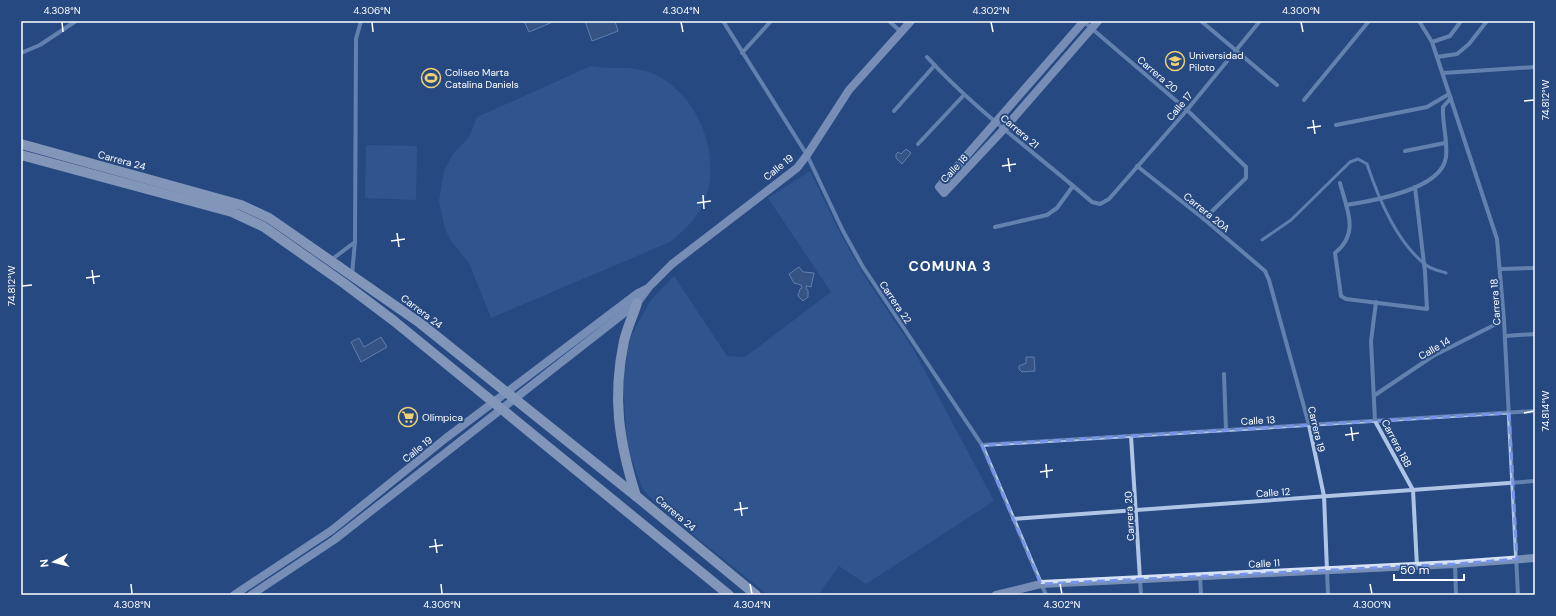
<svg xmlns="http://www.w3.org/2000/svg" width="1556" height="616" viewBox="0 0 1556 616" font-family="'DM Sans',sans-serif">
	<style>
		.green { fill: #3b629e }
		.water { fill: #476088; stroke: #a2bfe7 }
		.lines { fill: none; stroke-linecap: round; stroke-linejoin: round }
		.stream { stroke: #a2bfe7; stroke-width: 3 }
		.street { stroke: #aec5e6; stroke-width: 4 }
		.secondary { stroke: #d7e3f6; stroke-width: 8 }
		.primary { stroke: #eff4fd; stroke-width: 10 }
		.marked { fill: none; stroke: #7795e8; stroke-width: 3; stroke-dasharray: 8 5; stroke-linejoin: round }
		.ticks { fill: none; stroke: #fff; stroke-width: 1.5 }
		.labels { text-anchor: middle; stroke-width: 4; stroke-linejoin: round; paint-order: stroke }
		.poi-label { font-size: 10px; fill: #fff; stroke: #264981; text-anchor: start }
		.street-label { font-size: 10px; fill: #fff; stroke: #264981 }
		.district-label { font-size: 14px; font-weight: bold; letter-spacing: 1px; fill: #fff; stroke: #264981 }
		.neatline { fill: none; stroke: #fff; stroke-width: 1.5 }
		.ticks-label { font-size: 10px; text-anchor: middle; fill: #fff }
	</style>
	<rect width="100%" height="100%" fill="#264981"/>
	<g class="green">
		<path d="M 591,66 C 610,70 630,65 649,72 C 699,90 726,162 701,208 C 694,222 682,232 670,242 L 491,318 L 469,263 L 451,241 L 445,229 L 439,201 L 444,171 L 453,154 L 469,137 L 477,117 Z"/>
		<polygon points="366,145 417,146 416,200 365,198"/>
		<polygon points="810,171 839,231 865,277 912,347 994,501 866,584 839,566 818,595 768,595 665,512 643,490 627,447 623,381 630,337 651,300 674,276 727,356 745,357 831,292 768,198"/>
	</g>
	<g class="water">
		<polygon points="524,21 555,21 529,32"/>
		<polygon points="585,21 615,21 618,31 592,41"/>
		<polygon points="906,149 911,153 902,164 896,158 896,154 898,152 901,154"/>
		<polygon points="799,267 803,272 814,273 811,287 806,286 806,289 808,290 808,297 803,301 798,296 800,289 802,288 801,285 794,283 789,274"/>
		<polygon points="381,337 387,347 361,362 351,342 359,338 364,347"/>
		<polygon points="1026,357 1034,357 1035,371 1022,372 1019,369 1019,366 1026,363"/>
	</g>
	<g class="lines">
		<path class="stream" d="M 1262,240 L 1291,220 L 1350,162 L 1358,159 L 1367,164 C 1378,197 1397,243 1426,265 C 1431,269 1440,271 1446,273"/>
		<g class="street">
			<polyline points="723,21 807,155 843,231 863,267 982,445 1046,595"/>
			<polyline points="889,21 901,32"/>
			<polyline points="1083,21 1187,110 1246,167 1246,178 1204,219"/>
			<polyline points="1201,21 1277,85"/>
			<polyline points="1419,21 1432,42 1437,57 1497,239 1504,320 1518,595"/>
			<polyline points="1432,42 1450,36 1461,21"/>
			<polyline points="21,53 40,45 76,21"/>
			<polyline points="742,53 771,21"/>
			<path d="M 927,57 C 976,111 1037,154 1092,202 L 1100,204 L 1109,199 L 1187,110 L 1260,21"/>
			<polyline points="1437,57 1457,54 1469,44 1487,21"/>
			<polyline points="1443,73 1535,67"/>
			<polyline points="1304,100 1369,21"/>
			<polyline points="894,111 935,65"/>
			<polyline points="1336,125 1427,107 1449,94"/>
			<polyline points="918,144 964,95"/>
			<polyline points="1405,151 1445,143"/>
			<polyline points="1137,166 1204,219 1265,271 1269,280 1309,425 1324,496 1328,595"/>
			<path d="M 1340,183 C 1347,210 1360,233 1335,253 L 1341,296 L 1346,299 L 1427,309 L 1425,272 L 1415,187"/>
			<path d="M 1346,205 C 1373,201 1442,189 1446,157 C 1448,140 1442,124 1443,107 L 1451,98"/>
			<polyline points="995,227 1047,215 1057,208 1073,186"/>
			<polyline points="331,260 355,242"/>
			<polyline points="1501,269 1535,268"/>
			<polyline points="352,275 355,241 356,39 361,21"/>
			<polyline points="1376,302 1371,341 1375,421 1413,490 1417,566"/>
			<polyline points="1505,336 1535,334"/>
			<polyline points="1224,374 1226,430"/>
			<polyline points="1375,395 1433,356 1504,320"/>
			<polyline points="1131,436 1141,595"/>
			<polyline points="982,445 1535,411"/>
			<polyline points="1013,519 1535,481"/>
			<polyline points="1455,564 1456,595"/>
			<polyline points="1200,576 1201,595"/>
		</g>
		<g class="secondary">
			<polyline points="1084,21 939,187 944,193 1004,129 1098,21"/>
			<polyline points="234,595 332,530 446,438 638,293 646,289"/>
			<polyline points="251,595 334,540 637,303 649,287 672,264 797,168 807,155 849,90 911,21"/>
			<polyline points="996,595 1041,584 1455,564 1535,558"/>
		</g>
		<g class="primary">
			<polyline points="21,144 241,205 269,218 420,323 636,496 756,595"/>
			<polyline points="21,155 232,212 264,227 345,284 394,321 729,595"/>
			<path d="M 636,496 C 619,442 612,398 624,341 C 627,328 633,316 637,303"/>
		</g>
	</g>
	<path d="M0 0H1556V616H0ZM 1509,413 L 1517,559 L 1455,564 L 1041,584 L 982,445 Z" fill="#264981" fill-opacity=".55" fill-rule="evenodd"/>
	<path class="marked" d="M 1509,413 L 1517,559 L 1455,564 L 1041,584 L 982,445 Z"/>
	<path class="ticks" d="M 62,22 L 63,32M 372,22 L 373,32M 681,22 L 683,32M 991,22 L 993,32M 1301,22 L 1303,32M 1524,101 L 1534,100M 1313,120 L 1315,134M 1307,128 L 1321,126M 1008,158 L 1010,172M 1002,166 L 1016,164M 703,195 L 704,209M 697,203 L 711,201M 397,233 L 399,247M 391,241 L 405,239M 92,270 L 94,284M 86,278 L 100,276M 22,286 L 32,285M 1524,413 L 1534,411M 1351,427 L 1353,441M 1345,435 L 1359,433M 1046,464 L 1047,478M 1040,472 L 1053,470M 740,502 L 742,516M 734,510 L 748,508M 435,539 L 437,553M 429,547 L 443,545M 131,584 L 132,594M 441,584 L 442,594M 750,584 L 752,594M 1060,584 L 1062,594M 1370,584 L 1372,594"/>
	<defs>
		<symbol id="university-ring" viewBox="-11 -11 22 22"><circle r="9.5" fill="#264981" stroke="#efd173" stroke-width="1.5"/><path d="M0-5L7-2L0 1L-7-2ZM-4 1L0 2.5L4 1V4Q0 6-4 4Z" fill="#efd173"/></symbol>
		<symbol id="stadium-ring" viewBox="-11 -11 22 22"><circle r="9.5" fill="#264981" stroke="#efd173" stroke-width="1.5"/><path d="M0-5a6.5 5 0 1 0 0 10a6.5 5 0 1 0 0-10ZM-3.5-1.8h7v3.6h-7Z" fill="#efd173"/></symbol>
		<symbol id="supermarket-ring" viewBox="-11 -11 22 22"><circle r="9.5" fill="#264981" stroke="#efd173" stroke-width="1.5"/><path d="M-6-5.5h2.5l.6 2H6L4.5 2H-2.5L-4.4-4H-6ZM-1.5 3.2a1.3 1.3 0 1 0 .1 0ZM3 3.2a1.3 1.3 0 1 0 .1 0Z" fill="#efd173"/></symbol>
	</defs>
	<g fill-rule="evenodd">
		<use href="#university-ring" x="1164" y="50" width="22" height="22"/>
		<use href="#stadium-ring" x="420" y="67" width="22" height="22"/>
		<use href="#supermarket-ring" x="397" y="406" width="22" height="22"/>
	</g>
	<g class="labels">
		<g class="poi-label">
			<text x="1189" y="59">Universidad<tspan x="1189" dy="12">Piloto</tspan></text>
			<text x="445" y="76">Coliseo Marta<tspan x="445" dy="12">Catalina Daniels</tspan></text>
			<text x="422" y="421">Olímpica</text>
		</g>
		<g class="street-label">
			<text transform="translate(1158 74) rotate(41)" y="4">Carrera 20</text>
			<text transform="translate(1179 106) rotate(-50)" y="4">Calle 17</text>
			<text transform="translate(1020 131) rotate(40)" y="4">Carrera 21</text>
			<text transform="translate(122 160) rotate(15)" y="4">Carrera 24</text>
			<text transform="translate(778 167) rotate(-39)" y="4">Calle 19</text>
			<text transform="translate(954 168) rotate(-47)" y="4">Calle 18</text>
			<text transform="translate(1207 212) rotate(39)" y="4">Carrera 20A</text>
			<text transform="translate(896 302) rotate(56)" y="4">Carrera 22</text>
			<text transform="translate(1495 302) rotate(-94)" y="4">Carrera 18</text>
			<text transform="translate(422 311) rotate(37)" y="4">Carrera 24</text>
			<text transform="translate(1434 348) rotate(-30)" y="4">Calle 14</text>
			<text transform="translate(1258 420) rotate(-3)" y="4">Calle 13</text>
			<text transform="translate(1317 429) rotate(77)" y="4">Carrera 19</text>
			<text transform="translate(1397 443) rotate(62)" y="4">Carrera 18B</text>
			<text transform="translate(417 449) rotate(-39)" y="4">Calle 19</text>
			<text transform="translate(1273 492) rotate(-4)" y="4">Calle 12</text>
			<text transform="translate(676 513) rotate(40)" y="4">Carrera 24</text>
			<text transform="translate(1129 516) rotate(-93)" y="4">Carrera 20</text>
			<text transform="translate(1264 563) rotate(-3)" y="4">Calle 11</text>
		</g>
		<g class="district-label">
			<text x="950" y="271">COMUNA 3</text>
		</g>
	</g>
	<rect width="1556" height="616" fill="none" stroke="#264981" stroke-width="44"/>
	<g transform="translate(54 562) rotate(263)" stroke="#264981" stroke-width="3" paint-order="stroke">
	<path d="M0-3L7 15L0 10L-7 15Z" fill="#ffffff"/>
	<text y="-6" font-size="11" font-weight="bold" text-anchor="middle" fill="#ffffff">N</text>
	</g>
	<path d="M1394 574v6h70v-6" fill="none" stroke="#ffffff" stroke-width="2"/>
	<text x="1400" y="574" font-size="12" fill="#ffffff" stroke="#264981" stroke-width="3" paint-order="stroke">50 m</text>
	<rect x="22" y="22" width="1512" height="572" class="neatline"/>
	<g class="ticks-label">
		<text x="62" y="14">4.308°N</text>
		<text x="372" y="14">4.306°N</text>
		<text x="681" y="14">4.304°N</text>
		<text x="991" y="14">4.302°N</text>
		<text x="1301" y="14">4.300°N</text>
		<text transform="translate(1545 100) rotate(-90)" y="4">74.812°W</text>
		<text transform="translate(11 286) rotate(-90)" y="4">74.812°W</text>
		<text transform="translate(1545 411) rotate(-90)" y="4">74.814°W</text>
		<text x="132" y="608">4.308°N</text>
		<text x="442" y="608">4.306°N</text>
		<text x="752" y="608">4.304°N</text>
		<text x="1062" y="608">4.302°N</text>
		<text x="1372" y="608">4.300°N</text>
	</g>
</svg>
